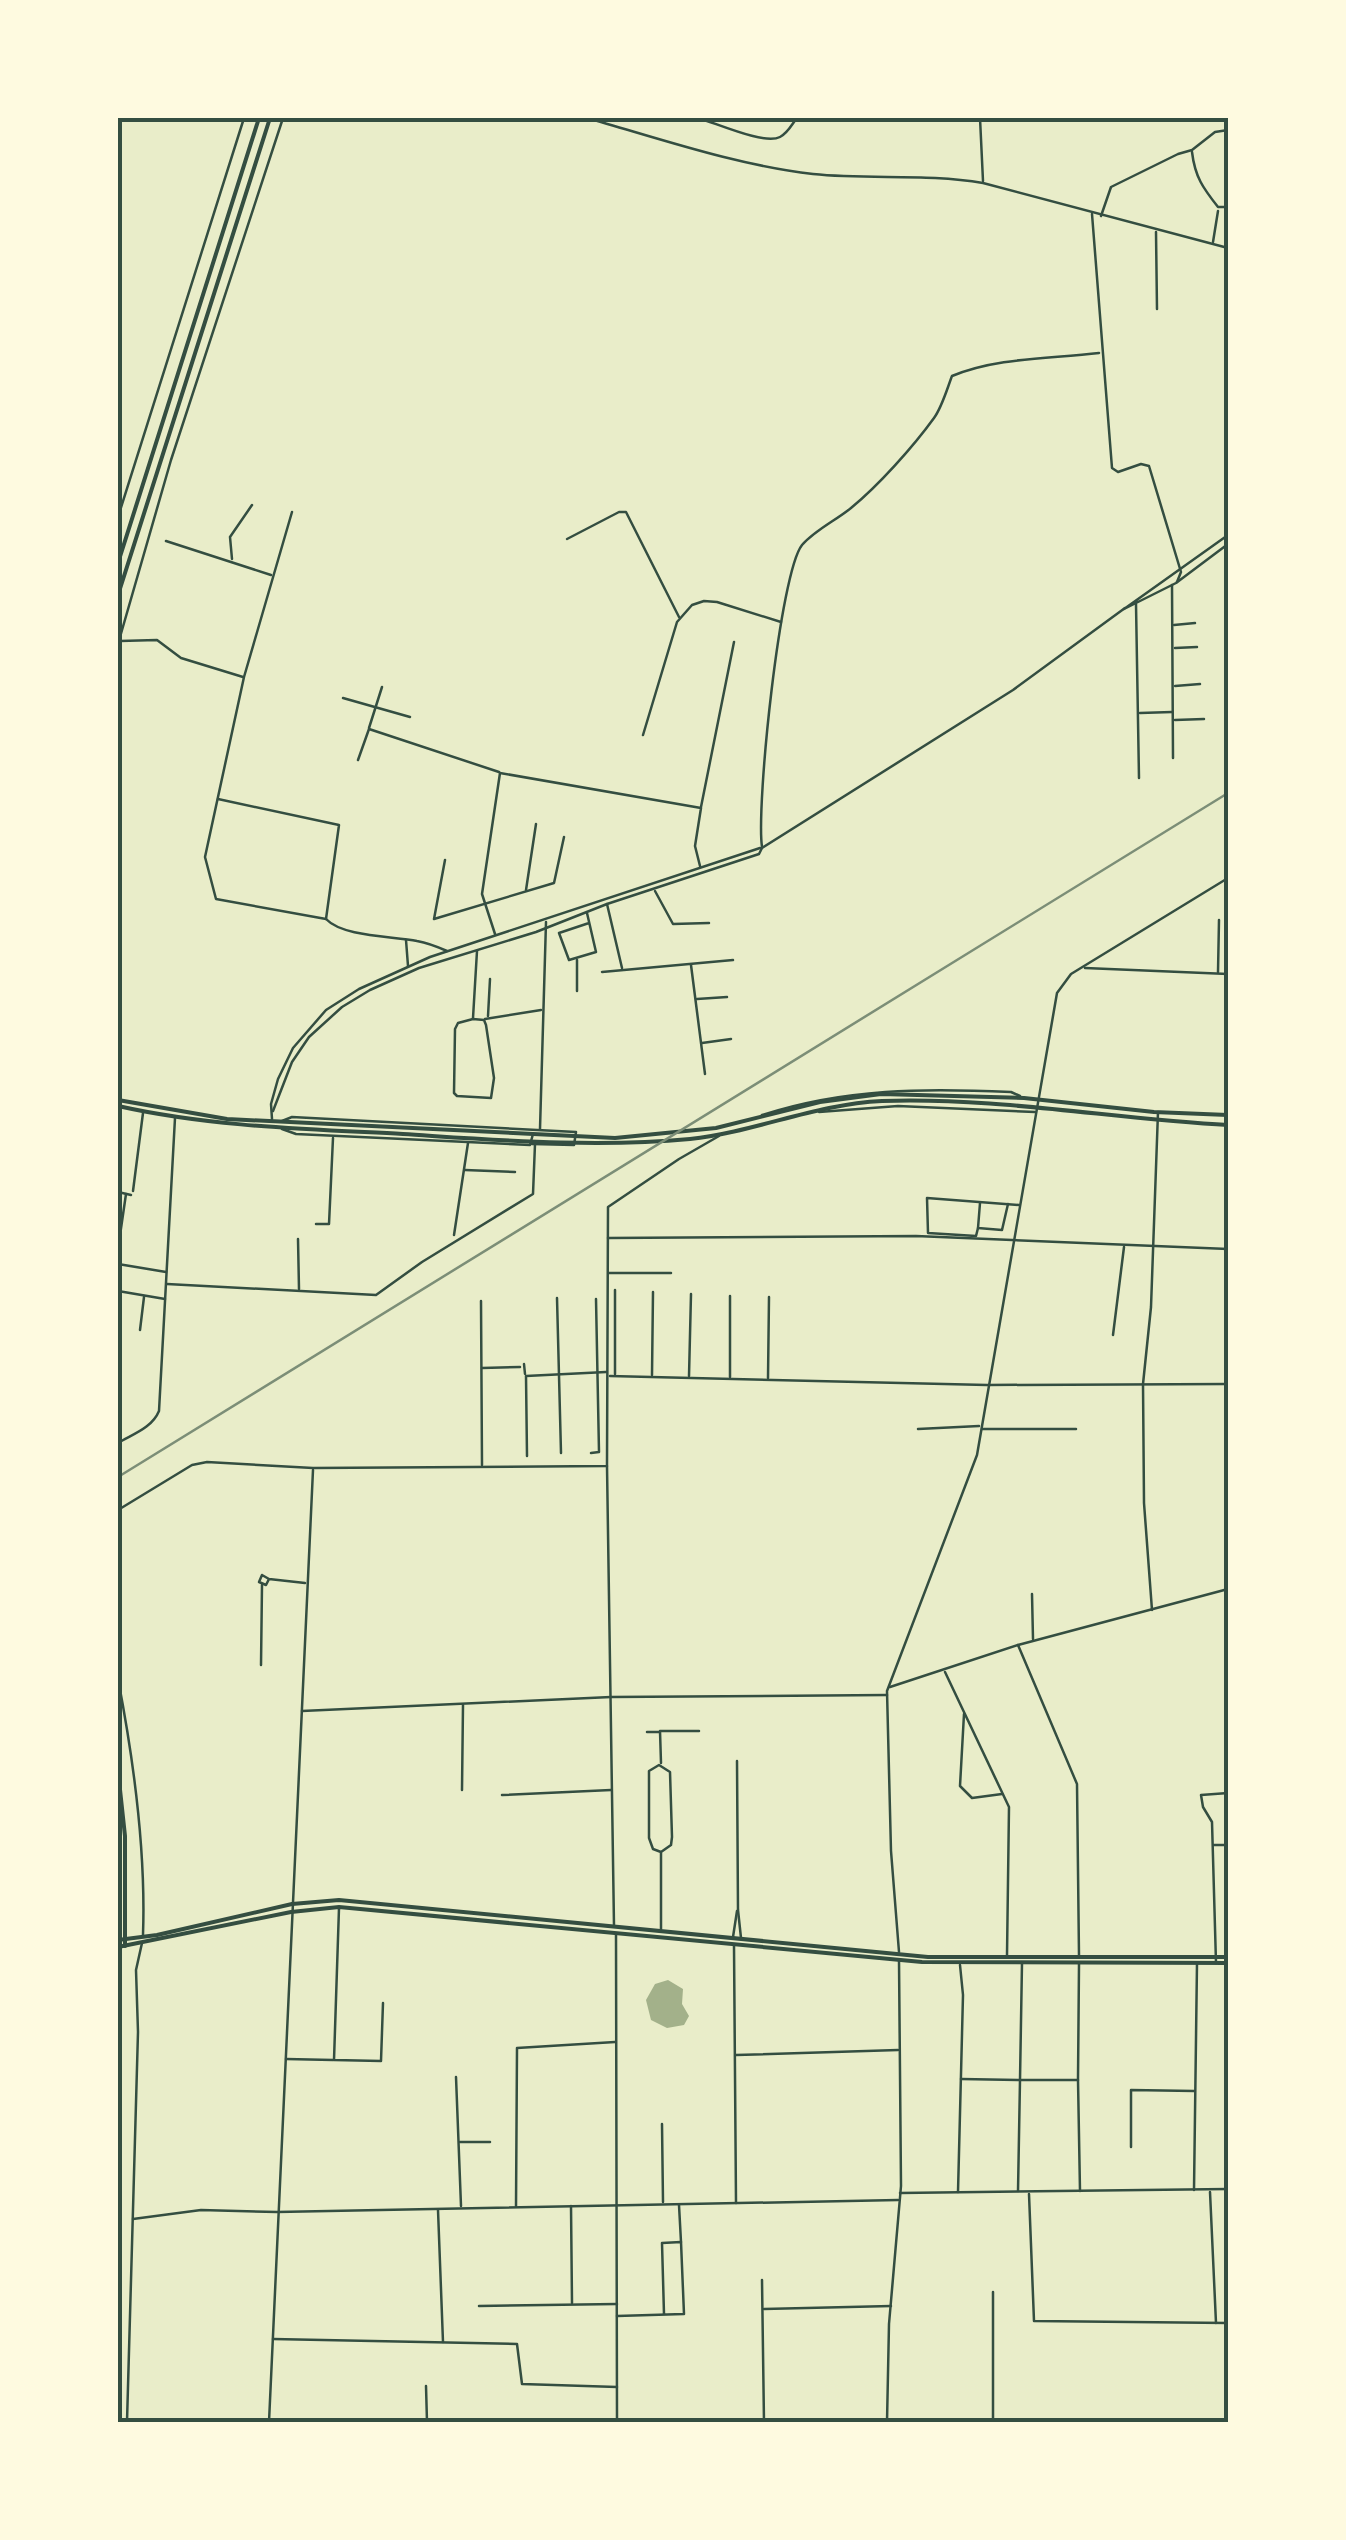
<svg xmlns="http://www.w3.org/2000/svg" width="1346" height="2540" viewBox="0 0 1346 2540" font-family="'Space Grotesk',sans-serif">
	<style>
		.water { fill: #a3b18a }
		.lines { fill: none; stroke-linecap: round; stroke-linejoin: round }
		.minor { stroke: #344e41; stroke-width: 2.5 }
		.tertiary { stroke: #344e41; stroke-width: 2.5 }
		.secondary { stroke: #344e41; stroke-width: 4 }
		.trunk { stroke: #344e41; stroke-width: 4 }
		.rail { stroke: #7c8e77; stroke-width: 2.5 }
		.neatline { fill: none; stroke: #344e41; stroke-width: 4 }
	</style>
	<rect width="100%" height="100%" fill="#e9edc9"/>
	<polygon class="water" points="668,1980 683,1989 682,2004 689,2016 684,2025 667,2028 651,2020 646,2000 655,1984"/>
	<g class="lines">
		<g class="minor">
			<path d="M 698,118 C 716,123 764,145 780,137 C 788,133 792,124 797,118"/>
			<polyline points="980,118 983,181"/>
			<path d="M 1192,152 C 1195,177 1203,188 1218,207 L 1228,207"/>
			<polyline points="1092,214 1112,468 1118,472 1141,464 1149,466 1181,572 1177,582"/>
			<polyline points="1101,216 1111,187 1178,154 1192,150 1215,132 1228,130"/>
			<polyline points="1156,232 1157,309"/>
			<polyline points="1213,242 1218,211"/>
			<polyline points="292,512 244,677 205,857 216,899 326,919"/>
			<polyline points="567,539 619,512 626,512 679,617"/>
			<polyline points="166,541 271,575"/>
			<polyline points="232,559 230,537 252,505"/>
			<polyline points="1172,585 1173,758"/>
			<polyline points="1136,604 1139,778"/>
			<polyline points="1174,625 1195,623"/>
			<polyline points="120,641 157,640 181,658 243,677"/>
			<polyline points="1175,648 1197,647"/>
			<polyline points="1175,686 1200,684"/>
			<polyline points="343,698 410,717"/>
			<polyline points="1140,713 1172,712"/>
			<polyline points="1175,720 1204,719"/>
			<polyline points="369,728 382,687"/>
			<polyline points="643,735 677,622 692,605 704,601 717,602 781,622"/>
			<polyline points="358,760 369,729 499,772"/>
			<path d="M 218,799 L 339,825 L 326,919 C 343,937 393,936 417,941 C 428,943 438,947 447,951"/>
			<polyline points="701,807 734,642"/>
			<path d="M 762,847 C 756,805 780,573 802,545 C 815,530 835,521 851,508 C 878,486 913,447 934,418 C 942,407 947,389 952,376 C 998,357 1050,359 1099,353"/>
			<polyline points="445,860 434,919 554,883 564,837"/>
			<polyline points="526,890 536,824"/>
			<polyline points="655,891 673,924 709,923"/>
			<polyline points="607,904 622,968"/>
			<polyline points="587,913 596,952 569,960 559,933 589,923"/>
			<polyline points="495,934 482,894 500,773 701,808 695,846 700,866"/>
			<polyline points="406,940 408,966"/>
			<polyline points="691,965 705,1074"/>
			<polyline points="1085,968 1228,974"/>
			<polyline points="602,972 733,960"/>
			<polyline points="1218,972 1219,920"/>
			<polyline points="577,991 577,960"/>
			<polyline points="697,999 727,997"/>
			<polyline points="488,1016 490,979"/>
			<polyline points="473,1018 477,951"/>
			<polygon points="473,1019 484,1020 486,1025 494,1078 491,1098 457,1096 454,1093 455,1029 458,1023"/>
			<polyline points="485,1019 541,1010"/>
			<polyline points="702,1043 731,1039"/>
			<polyline points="273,1111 292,1062 309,1037 342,1007 370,990 419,968 536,932 607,904 759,854 762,848 1013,690 1125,608"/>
			<polyline points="272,1119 271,1104 278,1079 293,1048 326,1010 359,989 430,957 760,848"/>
			<polyline points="540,1129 546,922"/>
			<polyline points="465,1170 515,1172"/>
			<polyline points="133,1191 143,1113"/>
			<polyline points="118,1192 131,1195"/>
			<polyline points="980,1203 978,1228 1002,1230 1008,1204"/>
			<polyline points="316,1224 329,1224 333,1138"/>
			<polyline points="978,1228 976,1236 928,1233 927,1198 1019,1205"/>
			<polyline points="454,1235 468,1143"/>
			<polyline points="608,1238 916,1236 1228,1249"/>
			<polyline points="298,1239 299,1289"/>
			<polyline points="118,1249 126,1194"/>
			<polyline points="118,1264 166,1272"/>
			<polyline points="609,1273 671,1273"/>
			<polyline points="167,1284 376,1295 422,1262 533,1194 535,1144"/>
			<polyline points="118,1291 165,1299"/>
			<polyline points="557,1298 561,1453"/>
			<polyline points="481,1301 482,1465"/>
			<polyline points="140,1330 144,1297"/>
			<polyline points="1113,1335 1124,1247"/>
			<polyline points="524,1364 525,1374"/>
			<polyline points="482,1368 520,1367"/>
			<polyline points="615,1374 615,1290"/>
			<polyline points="652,1375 653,1292"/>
			<polyline points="689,1376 691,1294"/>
			<polyline points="730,1377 730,1296"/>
			<polyline points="768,1378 769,1297"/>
			<polyline points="918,1429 979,1426"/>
			<polyline points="982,1429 1076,1429"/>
			<path d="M 118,1443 C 133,1434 152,1428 159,1411 L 175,1118"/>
			<polyline points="591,1453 599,1452 596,1299"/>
			<polyline points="527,1456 526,1376 606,1372"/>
			<polyline points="607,1466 614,1926"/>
			<polyline points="269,1579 266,1585 259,1582 262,1575 269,1579 305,1583"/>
			<polyline points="1032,1594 1033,1639"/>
			<polyline points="1152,1610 1144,1503 1143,1384 1151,1307 1158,1112"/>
			<polyline points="1018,1645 1077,1784 1079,1956"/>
			<polyline points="261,1665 262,1585"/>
			<polyline points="945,1672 1009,1807 1007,1955"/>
			<polyline points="890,1687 1018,1645 1228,1589"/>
			<polyline points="302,1711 611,1697 887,1695"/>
			<polyline points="964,1714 960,1786 972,1798 1002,1794"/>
			<polyline points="647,1732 659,1732"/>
			<polyline points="737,1761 738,1910 741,1938"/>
			<polyline points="661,1763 660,1731 699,1731"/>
			<polyline points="462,1790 463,1705"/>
			<polyline points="502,1795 611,1790"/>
			<polyline points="1214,1845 1228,1845"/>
			<polyline points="661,1852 671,1845 672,1837 670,1772 659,1765 649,1771 649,1838 653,1849 661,1852 661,1929"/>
			<polyline points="339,1908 334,2060 381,2061 383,2003"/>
			<polyline points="616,1934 617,2422"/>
			<polyline points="733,1937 737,1911"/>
			<polyline points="734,1946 736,2203"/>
			<polyline points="1022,1963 1020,2080 1078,2080 1079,1964"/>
			<polyline points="1216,1963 1212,1822 1203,1807 1201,1795 1228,1793"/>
			<polyline points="736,2055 898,2050"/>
			<polyline points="286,2059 333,2060"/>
			<polyline points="456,2077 461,2206"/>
			<polyline points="961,2079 1020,2080 1018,2191"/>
			<polyline points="1078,2080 1080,2191"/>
			<polyline points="662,2124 663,2202"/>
			<polyline points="460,2142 490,2142"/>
			<polyline points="1131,2147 1131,2090 1194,2091"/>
			<polyline points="1194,2190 1197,1963"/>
			<polyline points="958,2192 963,1995 960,1965"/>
			<polyline points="1210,2192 1216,2323"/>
			<polyline points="900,2193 1228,2189"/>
			<polyline points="1029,2194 1034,2321 1228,2323"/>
			<polyline points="679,2205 681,2242"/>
			<polyline points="516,2206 517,2048 615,2042"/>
			<polyline points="571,2206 572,2303"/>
			<polyline points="438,2210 443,2342"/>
			<polyline points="133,2219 201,2210 277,2212 898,2200"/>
			<polyline points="762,2280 764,2422"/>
			<polyline points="479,2306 617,2304"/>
			<polyline points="764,2309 891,2306"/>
			<polyline points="617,2316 684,2314 681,2242 662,2243 664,2314"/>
			<polyline points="273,2339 517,2344 522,2384 617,2387"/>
			<polyline points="426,2386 427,2422"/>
			<polyline points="269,2422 313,1470"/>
			<polyline points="993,2422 993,2292"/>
		</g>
		<g class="tertiary">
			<path d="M 587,118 C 661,139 736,165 813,174 C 870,180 927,173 983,183 L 1228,248"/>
			<polyline points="118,517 244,118"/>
			<polyline points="1228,535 1124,609 1176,583 1228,544"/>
			<polyline points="118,644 171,460 283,118"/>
			<polyline points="819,1112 898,1106 1035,1112"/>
			<path d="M 762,1115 C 845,1088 925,1088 1011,1092 L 1020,1096"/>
			<polyline points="282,1121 292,1117 576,1132 574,1145 532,1144"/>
			<polyline points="282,1129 296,1134 530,1145 533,1134"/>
			<polyline points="610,1376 987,1385 1228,1384"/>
			<polyline points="118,1510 192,1465 207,1462 313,1468 607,1466 608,1207 679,1159 719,1136"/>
			<path d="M 118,1679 C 134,1762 146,1851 143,1935"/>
			<polyline points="899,1952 891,1851 887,1691 977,1455 1057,993 1071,974 1228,878"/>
			<polyline points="127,2422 138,2032 136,1970 142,1943"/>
			<polyline points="887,2422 889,2324 901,2186 899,1960"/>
		</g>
		<g class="secondary">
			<polyline points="118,1100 227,1119 615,1138 716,1128 820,1102 881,1094 1024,1098 1154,1112 1228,1115"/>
			<path d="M 118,1106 C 212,1127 307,1129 403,1134 C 498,1140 594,1148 690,1139 C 755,1132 816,1104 882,1101 C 998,1097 1113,1119 1228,1125"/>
			<polyline points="118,1940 157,1935 292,1904 339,1900 928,1957 1228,1957"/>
			<polyline points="118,1947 291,1912 339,1907 922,1962 1228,1963"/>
		</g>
		<g class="trunk">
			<polyline points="118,563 259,118"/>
			<polyline points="118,595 270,118"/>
			<polyline points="118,1771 125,1836 125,1946"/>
		</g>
		<polyline class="rail" points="118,1477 1228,793"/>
	</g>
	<rect width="1346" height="2540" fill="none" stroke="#fefae0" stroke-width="240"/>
	<rect x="120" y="120" width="1106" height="2300" class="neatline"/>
</svg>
